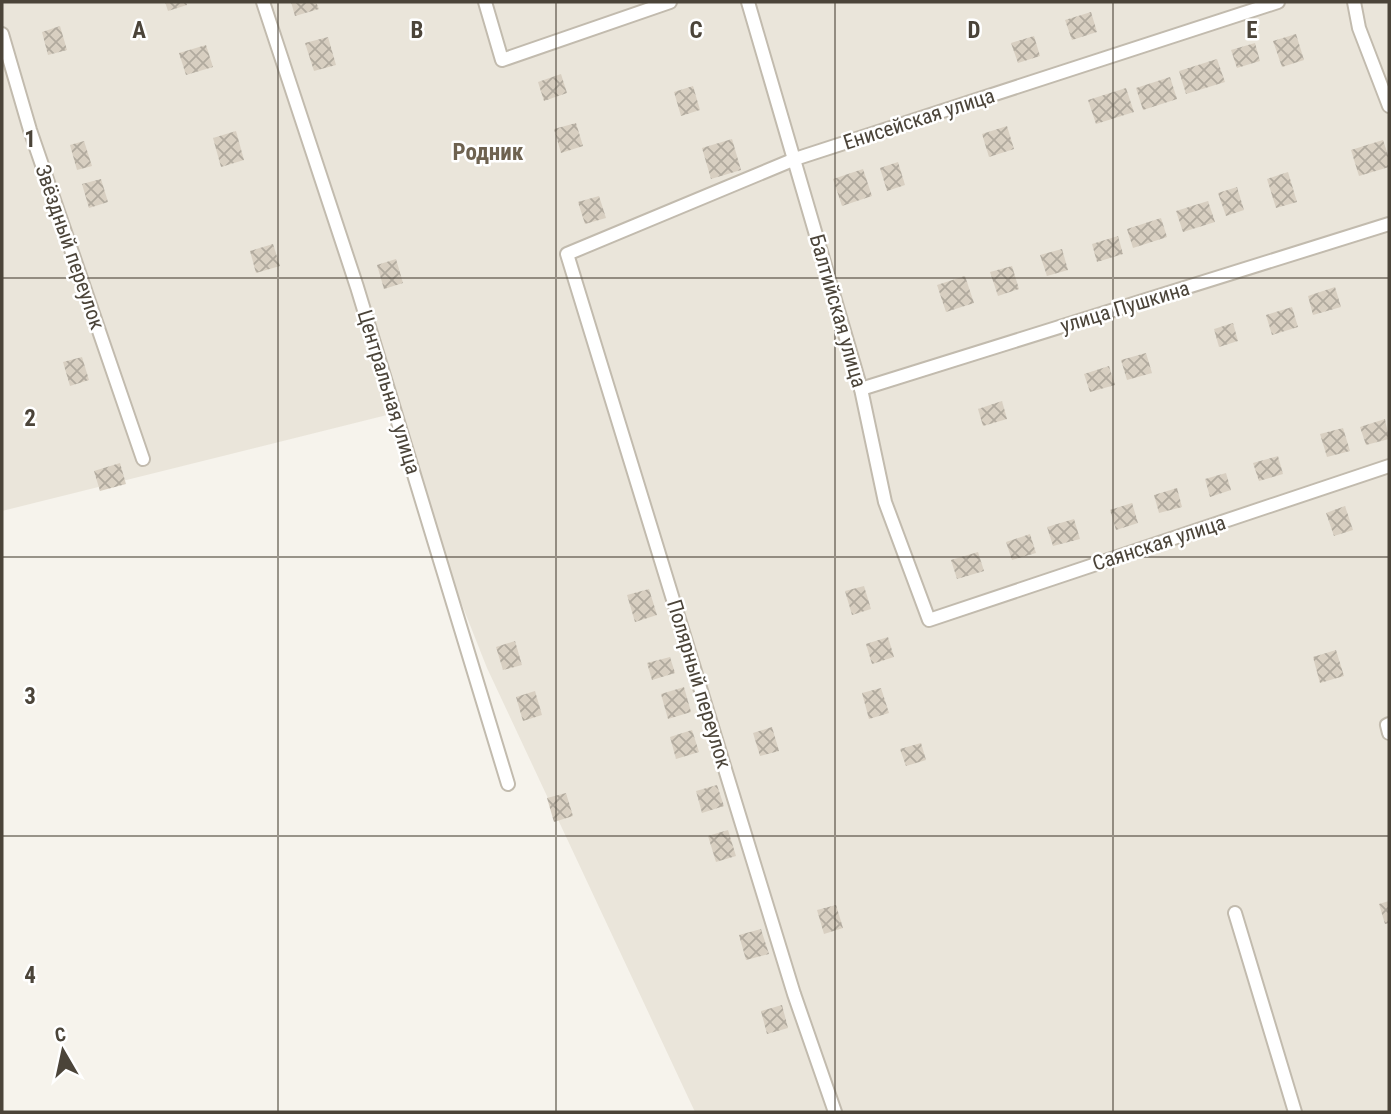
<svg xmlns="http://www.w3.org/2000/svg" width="1391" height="1114" viewBox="0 0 1391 1114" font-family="'Roboto Condensed',sans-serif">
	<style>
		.residential { fill: #eae5da }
		.building { fill: url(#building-cross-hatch) }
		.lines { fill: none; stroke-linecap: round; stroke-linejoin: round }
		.street-casing { stroke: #c2bbae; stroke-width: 16 }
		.street { stroke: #fff; stroke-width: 12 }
		.grid { fill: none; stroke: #4b4439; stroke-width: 2; stroke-opacity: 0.55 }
		.labels { text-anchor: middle; stroke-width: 5; stroke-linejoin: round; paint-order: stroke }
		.street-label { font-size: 21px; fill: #4b4439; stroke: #fff }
		.neighbourhood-label { font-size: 23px; font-weight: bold; fill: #6e6250; stroke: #fff }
		.grid-label { font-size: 23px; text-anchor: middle; font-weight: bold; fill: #4b4439; stroke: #fff; stroke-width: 5; stroke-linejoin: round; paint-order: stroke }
	</style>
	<defs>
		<pattern id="building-cross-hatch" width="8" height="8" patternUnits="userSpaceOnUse" patternTransform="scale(1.75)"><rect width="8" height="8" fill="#d8cfc1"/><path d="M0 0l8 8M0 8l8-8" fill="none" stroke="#b1aa9e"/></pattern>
	</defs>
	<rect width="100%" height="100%" fill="#f6f3ec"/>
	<polygon class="residential" points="2,2 1389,2 1389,1112 695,1112 487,668 387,415 2,511"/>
	<g class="building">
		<polygon points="165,2 186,2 187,5 168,11"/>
		<polygon points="291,2 316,2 319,9 295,16"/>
		<polygon points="1091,12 1097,32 1072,40 1065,20"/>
		<polygon points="60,26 67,50 48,55 42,32"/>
		<polygon points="1296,34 1304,60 1282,67 1273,41"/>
		<polygon points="1034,36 1040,56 1018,63 1011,43"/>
		<polygon points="328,37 336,65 314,71 305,43"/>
		<polygon points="1255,43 1260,61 1237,68 1231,50"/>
		<polygon points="206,45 213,67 186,75 179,53"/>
		<polygon points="1217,59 1225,82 1186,94 1179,71"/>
		<polygon points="561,74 567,93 544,101 538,82"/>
		<polygon points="1170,77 1177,99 1143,110 1136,88"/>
		<polygon points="693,86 700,110 681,116 674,92"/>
		<polygon points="1126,88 1134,112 1096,124 1088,100"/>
		<polygon points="576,123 583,146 561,153 554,129"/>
		<polygon points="1007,126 1014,149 989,157 982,134"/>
		<polygon points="236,131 244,160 221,167 213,138"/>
		<polygon points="732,139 741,170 711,179 702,148"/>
		<polygon points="1383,140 1389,158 1389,167 1359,176 1351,150"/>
		<polygon points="84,141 92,166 77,170 70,145"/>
		<polygon points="898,162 905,185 887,191 880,168"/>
		<polygon points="863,169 872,196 842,206 833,179"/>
		<polygon points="1288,172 1297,202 1276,208 1267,179"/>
		<polygon points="101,179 108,202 89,208 82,184"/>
		<polygon points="1237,187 1244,210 1226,216 1218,193"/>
		<polygon points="599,196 606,218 585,224 578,202"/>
		<polygon points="1208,201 1215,222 1183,232 1176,211"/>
		<polygon points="1161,218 1167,237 1133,248 1127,229"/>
		<polygon points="1118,236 1123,254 1097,262 1092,244"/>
		<polygon points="273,244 280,266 256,273 250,251"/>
		<polygon points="1062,249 1068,270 1047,276 1040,255"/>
		<polygon points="396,259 403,283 384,289 377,265"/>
		<polygon points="1012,266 1019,289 998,296 990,272"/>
		<polygon points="965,276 974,303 946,312 937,285"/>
		<polygon points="1335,287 1341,307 1313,315 1308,296"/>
		<polygon points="1292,307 1298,327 1272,335 1266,315"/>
		<polygon points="1233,323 1238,341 1219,347 1214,329"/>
		<polygon points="1146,353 1152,373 1127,380 1121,360"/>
		<polygon points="82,357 89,380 70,386 63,362"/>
		<polygon points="1109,366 1115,385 1090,392 1084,374"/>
		<polygon points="1002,401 1007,419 983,426 978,409"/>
		<polygon points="1385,419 1389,439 1366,445 1360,427"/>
		<polygon points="1343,428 1350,451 1327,457 1320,434"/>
		<polygon points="1278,456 1283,474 1259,481 1253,463"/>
		<polygon points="120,463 126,484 100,491 94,471"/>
		<polygon points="1226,473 1231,490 1210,497 1205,479"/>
		<polygon points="1177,488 1182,507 1159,513 1154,495"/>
		<polygon points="1132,503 1138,523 1116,530 1110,510"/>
		<polygon points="1345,506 1353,530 1334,536 1326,513"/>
		<polygon points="1074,519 1080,539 1053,546 1047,527"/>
		<polygon points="1030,534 1036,553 1012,560 1006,542"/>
		<polygon points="978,552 984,571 957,579 951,560"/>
		<polygon points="864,586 871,609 852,615 845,591"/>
		<polygon points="649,589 657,615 635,622 627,595"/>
		<polygon points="888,637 894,657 872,664 866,644"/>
		<polygon points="515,641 522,665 503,670 496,647"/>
		<polygon points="1336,650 1344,676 1320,683 1313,657"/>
		<polygon points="670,657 675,673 652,680 647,663"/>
		<polygon points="684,687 691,712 668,719 661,694"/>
		<polygon points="881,688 889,713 869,719 862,693"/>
		<polygon points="535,691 542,715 523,721 516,697"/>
		<polygon points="772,727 779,751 760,756 753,733"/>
		<polygon points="692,730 699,752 676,759 670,737"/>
		<polygon points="921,743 926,760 906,766 900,749"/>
		<polygon points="717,785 724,806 702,813 696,791"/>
		<polygon points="566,793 573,816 554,822 547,798"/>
		<polygon points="728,830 736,856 716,862 708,836"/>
		<polygon points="1389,901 1389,923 1385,924 1379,904"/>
		<polygon points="836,905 843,928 824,934 817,910"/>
		<polygon points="761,929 769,954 746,960 739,935"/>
		<polygon points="782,1005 788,1028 767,1034 761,1011"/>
	</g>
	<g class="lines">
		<defs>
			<g id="street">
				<polyline points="263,2 357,287 508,784"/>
				<polyline points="485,2 502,60 670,2"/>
				<polyline points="748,2 861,389 885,502 929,620 1389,466"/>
				<polyline points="1354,2 1359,28 1389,106"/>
				<polyline points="2,34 30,130 143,459"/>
				<polyline points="861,389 1389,224"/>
				<polyline points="1389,724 1387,725 1389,733"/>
				<polyline points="1235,913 1295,1112"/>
				<polyline points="835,1112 794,994 567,254 795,159 1278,2"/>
			</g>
		</defs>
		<use href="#street" class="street-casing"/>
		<use href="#street" class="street"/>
	</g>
	<path class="grid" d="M 278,2 L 278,1112M 556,2 L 556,1112M 835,2 L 835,1112M 1113,2 L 1113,1112M 2,278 L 1389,278M 2,557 L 1389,557M 2,836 L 1389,836"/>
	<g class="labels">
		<g class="street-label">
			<text transform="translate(919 119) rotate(-18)" y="7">Енисейская улица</text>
			<text transform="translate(70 247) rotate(71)" y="7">Звёздный переулок</text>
			<text transform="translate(1125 307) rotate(-17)" y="7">улица Пушкина</text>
			<text transform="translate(838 311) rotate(74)" y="7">Балтийская улица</text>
			<text transform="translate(389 392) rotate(73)" y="7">Центральная улица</text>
			<text transform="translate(1159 543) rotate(-18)" y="7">Саянская улица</text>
			<text transform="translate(699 684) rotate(73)" y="7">Полярный переулок</text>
		</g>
		<g class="neighbourhood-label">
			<text x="488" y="160">Родник</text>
		</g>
	</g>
	<g class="grid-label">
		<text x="139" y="38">A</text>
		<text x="417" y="38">B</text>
		<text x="696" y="38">C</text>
		<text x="974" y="38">D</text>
		<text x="1252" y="38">E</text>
		<text x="30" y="147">1</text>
		<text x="30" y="426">2</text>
		<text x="30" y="704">3</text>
		<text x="30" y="983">4</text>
	</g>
	<rect width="1391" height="1114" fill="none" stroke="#4b4439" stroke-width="7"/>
	<g transform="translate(63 1051) rotate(351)" stroke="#ffffff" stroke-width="5" paint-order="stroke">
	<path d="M0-5L12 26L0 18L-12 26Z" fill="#4b4439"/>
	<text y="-10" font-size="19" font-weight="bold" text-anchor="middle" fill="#4b4439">С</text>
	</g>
</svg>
